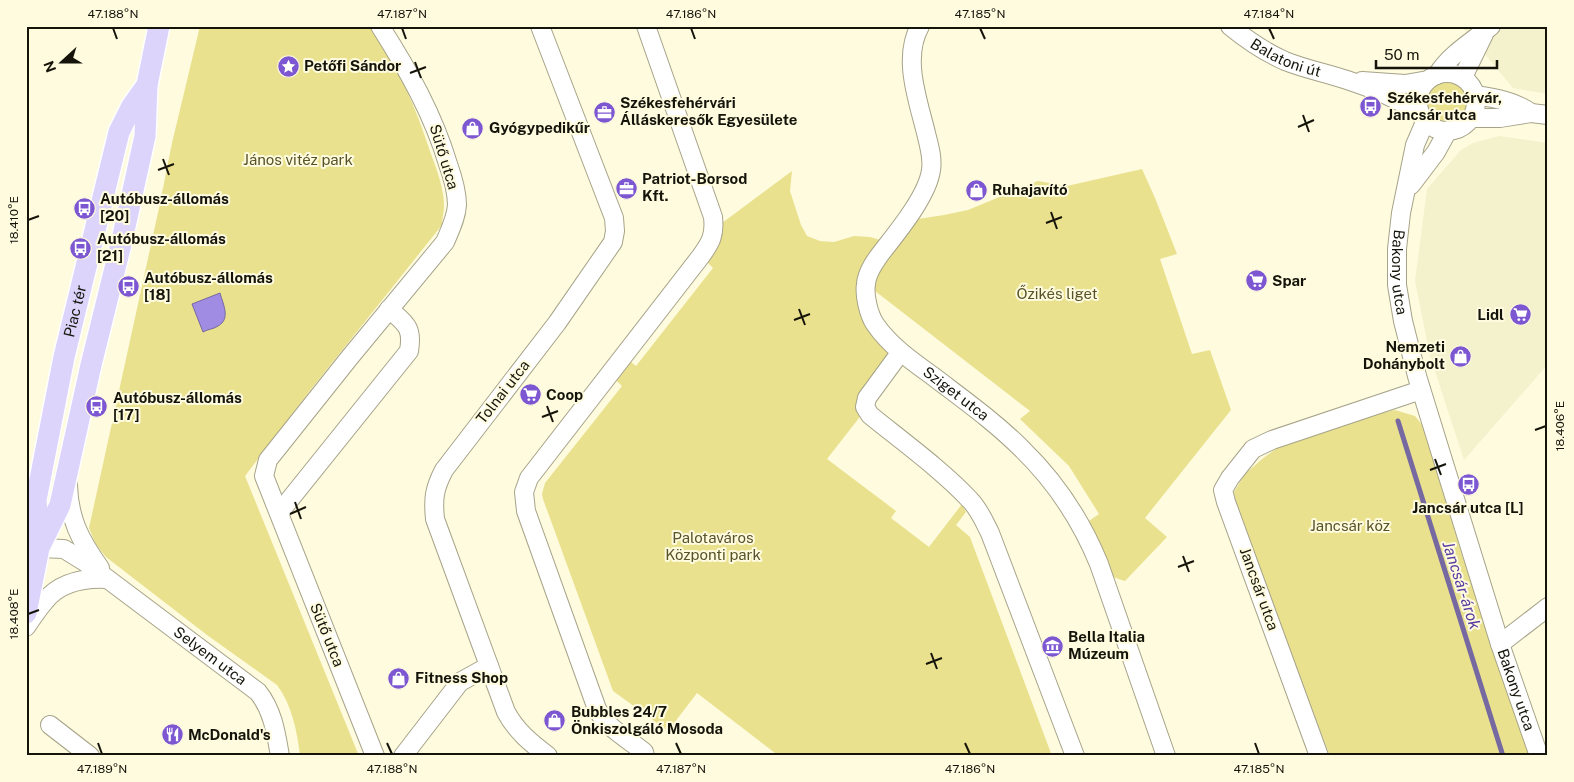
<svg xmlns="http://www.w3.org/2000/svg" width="1574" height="782" viewBox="0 0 1574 782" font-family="'Public Sans',sans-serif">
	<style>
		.built { fill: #f4f1cd }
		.green { fill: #eae18e }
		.water { fill: #a08ce2; stroke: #7668a1 }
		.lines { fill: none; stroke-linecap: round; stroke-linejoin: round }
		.stream { stroke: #7668a1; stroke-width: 5 }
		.minor-casing { stroke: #a6a389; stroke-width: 20 }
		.major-casing { stroke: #fff; stroke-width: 24 }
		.minor { stroke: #fff; stroke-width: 18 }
		.major { stroke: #dcd4fb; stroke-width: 21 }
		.ticks { fill: none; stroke: #15140a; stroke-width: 2 }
		.labels { text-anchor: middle; stroke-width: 4; stroke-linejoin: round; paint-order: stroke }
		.street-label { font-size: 15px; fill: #15140a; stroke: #fefbdf }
		.poi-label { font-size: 15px; font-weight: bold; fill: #15140a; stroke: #fefbdf; text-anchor: start }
		.park-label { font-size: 15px; fill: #575228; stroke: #fefbdf }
		.water-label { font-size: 16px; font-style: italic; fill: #5b3ca1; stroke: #fefbdf }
		.neatline { fill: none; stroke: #15140a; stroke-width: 2 }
		.ticks-label { font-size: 12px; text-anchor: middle; fill: #15140a }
	</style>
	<rect width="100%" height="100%" fill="#fefbdf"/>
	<g class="built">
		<polygon points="1465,26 1548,26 1548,94 1513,88 1463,28"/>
		<polygon points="1499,136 1548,143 1548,364 1464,460 1430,356 1415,281 1427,189 1461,150 1473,143"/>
	</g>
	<g class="green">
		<path d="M 200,26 L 369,26 C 398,65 416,108 431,154 C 437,170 444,189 444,206 C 444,212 442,219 442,225 L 312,388 L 245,476 L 359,756 L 300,756 C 297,731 292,705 277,685 L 207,635 L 106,557 L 96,545 L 89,528 L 159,208 L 172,143 Z"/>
		<circle cx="1448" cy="103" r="21"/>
		<path d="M 1142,169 L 1155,198 L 1177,254 L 1160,259 L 1192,354 L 1210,350 L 1231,410 L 1145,518 L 1167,537 L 1125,581 C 1096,575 1093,547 1086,523 L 1099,514 L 1069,466 L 1020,419 L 1030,411 L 866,284 L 905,221 L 944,215 L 968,210 L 1038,181 L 1067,186 Z"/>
		<polygon points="792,171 790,191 801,225 807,236 820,241 834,242 854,236 870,237 884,241 858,298 860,313 874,322 900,353 859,418 827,459 896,511 891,518 929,547 962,504 966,512 956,525 970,537 1052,756 774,756 775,753 697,693 668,731 613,691 543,499 542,494 545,483 622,386 609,374 626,358 636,366 713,268 701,256 714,229"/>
		<polygon points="1395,410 1415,416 1423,426 1462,555 1530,756 1330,756 1318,725 1236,503 1234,492 1245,474 1262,459 1284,443 1368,416"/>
	</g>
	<path class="water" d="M 220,293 C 223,304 231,319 218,326 C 214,329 208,329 203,332 L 192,304 Z"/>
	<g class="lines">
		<polyline class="stream" points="1398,421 1503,756"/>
		<defs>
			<g id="minor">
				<path d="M 540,26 L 614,218 L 615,231 L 613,242 L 557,323 L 444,470 C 434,489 433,499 435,519 L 506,712 C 516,731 531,743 548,756"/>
				<path id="s1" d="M 920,26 C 902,58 918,100 926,133 C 929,145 933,158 931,170 C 928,194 900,229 885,248 C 877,258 867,271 866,284 C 864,296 869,315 875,324 C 890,346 913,362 934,377 C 964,400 995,422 1022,449 C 1056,482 1081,520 1099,564 L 1166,756"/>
				<path id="s2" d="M 1230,26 C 1247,40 1265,52 1285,61 C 1305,69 1326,73 1347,80 C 1372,88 1398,99 1420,113"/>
				<circle cx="1447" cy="102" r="29"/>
				<path d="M 1437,75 C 1451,53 1472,42 1491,26"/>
				<polyline points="1463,77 1484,34"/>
				<polyline points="1362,81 1405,84 1428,80"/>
				<path d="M 1475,95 C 1495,98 1515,101 1531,113"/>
				<polyline points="1472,118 1500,118 1531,113 1548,115"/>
				<path id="s3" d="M 1425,122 L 1415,145 L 1401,213 L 1397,249 L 1397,285 L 1403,321 L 1417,376 L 1442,457 L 1500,644 L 1539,756"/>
				<polyline points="1411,185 1436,152 1447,132"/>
				<path d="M 900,353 L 867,398 L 865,407 L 870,415 C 902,441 942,470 970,500 C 979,509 984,521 990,533 L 1075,756"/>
				<path d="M 68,485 C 69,519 80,540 100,568"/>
				<path d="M 279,513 L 409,351 C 413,327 406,324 389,309"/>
				<path id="s4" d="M 39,548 L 64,549 L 85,562 L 258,692 C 273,711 276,733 280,756"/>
				<path d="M 26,627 C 32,618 38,609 45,601 C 60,582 85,578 107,579"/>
				<polyline points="1500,644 1548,607"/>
				<polyline points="50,725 90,756"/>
				<path d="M 375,756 L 264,476 L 268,460 L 350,357 L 445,242 C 450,230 456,219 457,205 C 457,191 453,178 448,164 C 433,114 408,70 380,26"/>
				<polyline points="403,756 460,682 489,666"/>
				<path d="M 645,756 L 644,752 C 628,739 607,728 597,709 L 526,511 L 524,492 L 529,478 L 701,256 C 711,242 715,235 713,217 L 646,26"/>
				<polyline points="1319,756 1226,502 1223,490 1230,478 1253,449 1272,440 1421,390"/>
			</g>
			<g id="major">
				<path id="s5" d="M 39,545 L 36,500 L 64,357 L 119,132 L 132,106 L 147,85"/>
				<polyline points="26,613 39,548 60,505 91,365 122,240 145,136 147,85 159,26"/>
			</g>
		</defs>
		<use href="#minor" class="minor-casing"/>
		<use href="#major" class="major-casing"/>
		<use href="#minor" class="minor"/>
		<use href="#major" class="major"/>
	</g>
	<path class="ticks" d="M 113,28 L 117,39M 402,28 L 406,39M 691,28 L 695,39M 980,28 L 985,39M 1269,28 L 1274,39M 415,62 L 421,78M 410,73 L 426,67M 1303,115 L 1309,132M 1298,127 L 1314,120M 163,159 L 169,175M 158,170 L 174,164M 1051,212 L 1057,229M 28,220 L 39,216M 1046,223 L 1062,217M 799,309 L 805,325M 794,320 L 810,314M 547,406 L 553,422M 542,417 L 558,411M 1535,430 L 1546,426M 1435,459 L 1441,475M 1430,470 L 1446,464M 295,502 L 301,519M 290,514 L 306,507M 1183,556 L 1189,572M 1178,567 L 1194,561M 28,614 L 39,610M 931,653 L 937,669M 926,664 L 942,658M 98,743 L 102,754M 387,743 L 392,754M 676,743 L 681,754M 965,743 L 970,754M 1255,743 L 1259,754"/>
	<defs>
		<symbol id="sight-disc" viewBox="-11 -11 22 22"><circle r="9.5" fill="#7c57d1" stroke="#fefbdf"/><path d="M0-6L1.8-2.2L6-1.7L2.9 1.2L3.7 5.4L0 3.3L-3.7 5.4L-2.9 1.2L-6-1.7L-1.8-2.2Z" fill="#fff"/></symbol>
		<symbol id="bus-disc" viewBox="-11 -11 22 22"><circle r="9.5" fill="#7c57d1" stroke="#fefbdf"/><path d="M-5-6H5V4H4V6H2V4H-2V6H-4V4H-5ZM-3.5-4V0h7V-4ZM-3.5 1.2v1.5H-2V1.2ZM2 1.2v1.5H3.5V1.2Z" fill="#fff"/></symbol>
		<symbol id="office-disc" viewBox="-11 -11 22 22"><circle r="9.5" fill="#7c57d1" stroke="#fefbdf"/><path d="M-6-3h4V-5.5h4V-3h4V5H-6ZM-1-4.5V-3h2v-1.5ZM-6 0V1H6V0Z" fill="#fff"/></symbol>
		<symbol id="shop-disc" viewBox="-11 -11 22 22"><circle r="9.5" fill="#7c57d1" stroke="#fefbdf"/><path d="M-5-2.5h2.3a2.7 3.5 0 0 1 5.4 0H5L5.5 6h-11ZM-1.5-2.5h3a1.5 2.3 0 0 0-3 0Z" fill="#fff"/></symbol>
		<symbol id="supermarket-disc" viewBox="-11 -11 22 22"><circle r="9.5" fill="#7c57d1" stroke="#fefbdf"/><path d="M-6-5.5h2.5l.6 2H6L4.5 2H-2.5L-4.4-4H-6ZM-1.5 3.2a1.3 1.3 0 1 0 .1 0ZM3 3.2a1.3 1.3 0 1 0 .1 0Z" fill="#fff"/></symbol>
		<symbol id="museum-disc" viewBox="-11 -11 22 22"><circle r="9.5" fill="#7c57d1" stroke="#fefbdf"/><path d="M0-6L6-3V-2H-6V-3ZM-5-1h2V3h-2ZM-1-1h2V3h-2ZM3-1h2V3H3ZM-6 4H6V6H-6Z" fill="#fff"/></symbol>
		<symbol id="restaurant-disc" viewBox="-11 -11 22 22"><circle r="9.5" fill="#7c57d1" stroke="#fefbdf"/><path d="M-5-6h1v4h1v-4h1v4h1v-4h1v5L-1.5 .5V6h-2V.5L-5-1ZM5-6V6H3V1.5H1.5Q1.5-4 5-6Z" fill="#fff"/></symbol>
	</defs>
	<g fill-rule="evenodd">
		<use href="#sight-disc" x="276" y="54" width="25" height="25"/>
		<use href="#bus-disc" x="1358" y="94" width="25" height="25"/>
		<use href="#office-disc" x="592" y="100" width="25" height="25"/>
		<use href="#shop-disc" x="460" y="116" width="25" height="25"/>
		<use href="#office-disc" x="614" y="176" width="25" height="25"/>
		<use href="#shop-disc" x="964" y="178" width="25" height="25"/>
		<use href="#bus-disc" x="72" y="196" width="25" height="25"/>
		<use href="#bus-disc" x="68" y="236" width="25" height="25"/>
		<use href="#supermarket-disc" x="1244" y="268" width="25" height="25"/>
		<use href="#bus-disc" x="116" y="274" width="25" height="25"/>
		<use href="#supermarket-disc" x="1508" y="302" width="25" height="25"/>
		<use href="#shop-disc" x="1448" y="344" width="25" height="25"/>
		<use href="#supermarket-disc" x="518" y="382" width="25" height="25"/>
		<use href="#bus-disc" x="84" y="394" width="25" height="25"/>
		<use href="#bus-disc" x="1456" y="472" width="25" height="25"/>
		<use href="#museum-disc" x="1040" y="634" width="25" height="25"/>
		<use href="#shop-disc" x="386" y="666" width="25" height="25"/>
		<use href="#shop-disc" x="542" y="708" width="25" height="25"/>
		<use href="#restaurant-disc" x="160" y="722" width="25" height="25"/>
	</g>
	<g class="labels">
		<g class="street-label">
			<text dy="5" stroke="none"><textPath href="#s2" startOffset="65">Balatoni út</textPath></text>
			<text transform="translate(444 157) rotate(73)" y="5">Sütő utca</text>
			<text dy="5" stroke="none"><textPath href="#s3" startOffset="154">Bakony utca</textPath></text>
			<text dy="5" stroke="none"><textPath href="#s5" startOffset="238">Piac tér</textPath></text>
			<text transform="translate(503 392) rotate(-52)" y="5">Tolnai utca</text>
			<text dy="5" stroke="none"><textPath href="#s1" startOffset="429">Sziget utca</textPath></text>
			<text transform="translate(1259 589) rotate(70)" y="5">Jancsár utca</text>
			<text transform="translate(327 635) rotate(68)" y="5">Sütő utca</text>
			<text dy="5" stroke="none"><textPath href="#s4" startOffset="206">Selyem utca</textPath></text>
			<text dy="5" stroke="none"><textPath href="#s3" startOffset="589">Bakony utca</textPath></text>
		</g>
		<g class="poi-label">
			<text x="304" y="71">Petőfi Sándor</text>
			<text x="1387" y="103">Székesfehérvár,<tspan x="1387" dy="17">Jancsár utca</tspan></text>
			<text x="620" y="108">Székesfehérvári<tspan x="620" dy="17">Álláskeresők Egyesülete</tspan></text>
			<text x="489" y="133">Gyógypedikűr</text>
			<text x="642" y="184">Patriot-Borsod<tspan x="642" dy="17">Kft.</tspan></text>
			<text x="992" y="195">Ruhajavító</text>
			<text x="100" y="204">Autóbusz-állomás<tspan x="100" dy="17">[20]</tspan></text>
			<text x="97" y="244">Autóbusz-állomás<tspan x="97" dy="17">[21]</tspan></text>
			<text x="144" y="283">Autóbusz-állomás<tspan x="144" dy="17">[18]</tspan></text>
			<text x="1272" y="286">Spar</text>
			<text x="1504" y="320" text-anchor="end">Lidl</text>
			<text x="1445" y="352" text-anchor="end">Nemzeti<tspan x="1445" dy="17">Dohánybolt</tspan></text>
			<text x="546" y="400">Coop</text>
			<text x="113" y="403">Autóbusz-állomás<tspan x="113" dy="17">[17]</tspan></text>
			<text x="1468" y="513" text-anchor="middle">Jancsár utca [L]</text>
			<text x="1068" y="642">Bella Italia<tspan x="1068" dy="17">Múzeum</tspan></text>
			<text x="415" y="683">Fitness Shop</text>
			<text x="571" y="717">Bubbles 24/7<tspan x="571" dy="17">Önkiszolgáló Mosoda</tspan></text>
			<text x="188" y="740">McDonald's</text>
		</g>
		<g class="park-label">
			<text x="298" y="165">János vitéz park</text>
			<text x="1057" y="299">Őzikés liget</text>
			<text x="1350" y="531">Jancsár köz</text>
			<text x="713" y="543">Palotaváros<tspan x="713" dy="17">Központi park</tspan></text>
		</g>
		<g class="water-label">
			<text transform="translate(1462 585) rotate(72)" y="6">Jancsár-árok</text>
		</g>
	</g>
	<rect width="1574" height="782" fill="none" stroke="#fefbdf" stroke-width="55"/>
	<g transform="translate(62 62) rotate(249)" stroke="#fefbdf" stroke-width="4" paint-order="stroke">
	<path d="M0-4L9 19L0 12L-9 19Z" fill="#15140a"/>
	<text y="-8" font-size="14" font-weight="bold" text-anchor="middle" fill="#15140a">N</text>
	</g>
	<path d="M1376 60v8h121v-8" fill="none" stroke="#15140a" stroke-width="2.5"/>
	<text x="1384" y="60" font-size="15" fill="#15140a" stroke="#fefbdf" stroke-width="4" paint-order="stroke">50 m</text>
	<rect x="28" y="28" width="1518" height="726" class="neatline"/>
	<g class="ticks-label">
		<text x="113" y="18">47.188°N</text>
		<text x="402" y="18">47.187°N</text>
		<text x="691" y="18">47.186°N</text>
		<text x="980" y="18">47.185°N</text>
		<text x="1269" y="18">47.184°N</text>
		<text transform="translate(14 220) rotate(-90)" y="4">18.410°E</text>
		<text transform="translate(1560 426) rotate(-90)" y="4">18.406°E</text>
		<text transform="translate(14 614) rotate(-90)" y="4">18.408°E</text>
		<text x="102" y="773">47.189°N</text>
		<text x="392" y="773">47.188°N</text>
		<text x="681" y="773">47.187°N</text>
		<text x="970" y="773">47.186°N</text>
		<text x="1259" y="773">47.185°N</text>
	</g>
</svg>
